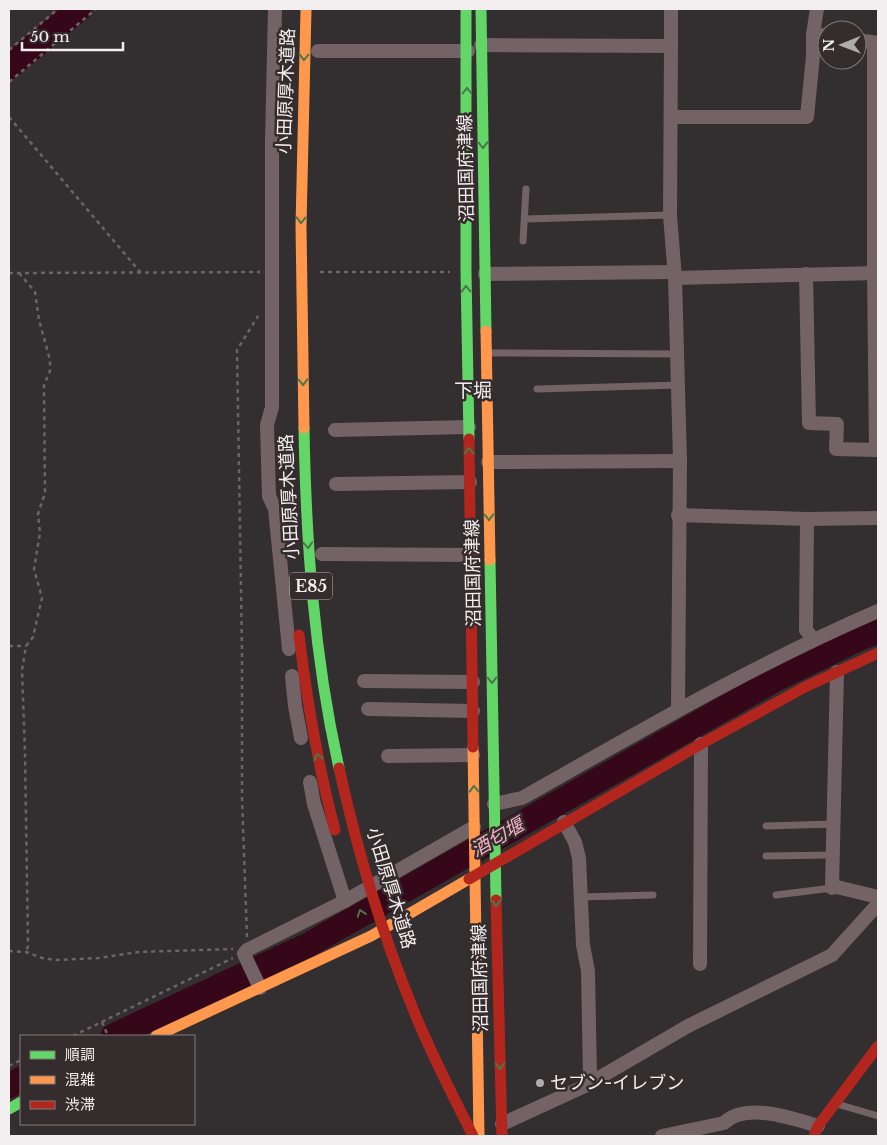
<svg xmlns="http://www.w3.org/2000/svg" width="887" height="1145" viewBox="0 0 887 1145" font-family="'Libre Baskerville','Noto Sans JP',serif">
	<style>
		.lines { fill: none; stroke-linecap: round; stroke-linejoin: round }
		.river { stroke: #360719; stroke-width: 25 }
		.path { stroke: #6e6366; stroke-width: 2.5; stroke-dasharray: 4 4; stroke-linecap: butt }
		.lane { stroke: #736266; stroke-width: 7 }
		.street { stroke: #736266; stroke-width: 14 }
		.fast { stroke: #63d668; stroke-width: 11 }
		.slow { stroke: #ff974d; stroke-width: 11 }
		.jam { stroke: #b3261e; stroke-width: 11 }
		.fast-bridge { stroke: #63d668; stroke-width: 11 }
		.slow-bridge { stroke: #ff974d; stroke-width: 11 }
		.jam-bridge { stroke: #b3261e; stroke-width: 11 }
		.oneway { stroke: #4a7848 }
		.poi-dot { fill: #b0abac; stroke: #352c2e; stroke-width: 2 }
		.labels { text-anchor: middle; stroke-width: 5; stroke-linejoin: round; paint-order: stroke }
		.shield { fill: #352c2e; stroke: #bab4b5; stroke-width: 1 }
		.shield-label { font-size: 16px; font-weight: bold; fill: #f3eeef }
		.street-label { font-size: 18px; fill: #f3eeef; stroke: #352c2e }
		.poi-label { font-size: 18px; fill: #f3eeef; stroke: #352c2e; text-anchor: start }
		.neighbourhood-label { font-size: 19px; fill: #f3eeef; stroke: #352c2e }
		.water-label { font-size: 19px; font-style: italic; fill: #f4b2c3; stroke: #352c2e }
	</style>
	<rect width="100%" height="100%" fill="#332e2f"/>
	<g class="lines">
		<g class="river">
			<polyline points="9,67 79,9"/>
			<polyline points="113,1036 308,945 776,679 860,638 878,631"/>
			<polyline points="9,1086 21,1079"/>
		</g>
		<g class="path">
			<polyline points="9,50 58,9"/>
			<polyline points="9,82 96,9"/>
			<polyline points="9,117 141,273"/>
			<polyline points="320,272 450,272"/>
			<polyline points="9,273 260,272"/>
			<polyline points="19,273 35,292 39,320 50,360 50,371 44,385 45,493 38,514 40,533 34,569 42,598 33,637 26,646 22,670 25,754 28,946 26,952"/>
			<polyline points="9,646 26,646"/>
			<polyline points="247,937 242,798 242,650 237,350 258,316"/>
			<polyline points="9,951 26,952 42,958 56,960 99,958 138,952 233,949"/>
			<polyline points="102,1022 108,1036"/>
			<polyline points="73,1036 233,958"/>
			<polyline points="9,1066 21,1060"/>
		</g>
		<g class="lane">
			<polyline points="525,219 670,215"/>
			<polyline points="523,241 526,189"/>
			<polyline points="489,353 677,354"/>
			<polyline points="537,389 679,385"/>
			<polyline points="766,826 834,824"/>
			<polyline points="766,856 833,855"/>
			<polyline points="776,895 832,888"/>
			<polyline points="581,897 653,895"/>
			<polyline points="837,1104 878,1116"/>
		</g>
		<g class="street">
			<polyline points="275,9 272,141 272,407 267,425 269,496 275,509 289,649"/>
			<polyline points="813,34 817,9"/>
			<polyline points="857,40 878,43"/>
			<polyline points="481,45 671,46 670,215 675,278 680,461 678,709"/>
			<polyline points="671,46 671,9"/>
			<polyline points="318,51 468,51"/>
			<polyline points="671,117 807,117 813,56 813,34 827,36"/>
			<polyline points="485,274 674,272"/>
			<polyline points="806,274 809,423 837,424 836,449 876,450 874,273 874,43"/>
			<polyline points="675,278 878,273"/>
			<polyline points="335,430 469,427"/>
			<polyline points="488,462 680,461"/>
			<polyline points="336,484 470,482"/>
			<polyline points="678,515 807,519 878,518"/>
			<polyline points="807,519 806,630 813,639"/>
			<polyline points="322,554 471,555"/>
			<polyline points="837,672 832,888 837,887 878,897"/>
			<polyline points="292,676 295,706 301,738"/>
			<polyline points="364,681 473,682"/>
			<polyline points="368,709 473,711"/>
			<polyline points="388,756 473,755"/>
			<path d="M 494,804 L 522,798 C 639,732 755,664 878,611"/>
			<polyline points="564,822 575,842 579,858 583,945 588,971 590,1077 592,1081"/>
			<polyline points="345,901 474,827"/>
			<polyline points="700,964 701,744"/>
			<polyline points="260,988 244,954 247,950 345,901 314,804 310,782"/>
			<polyline points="502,1124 585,1086 688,1026 832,955 878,904"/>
			<path d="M 662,1136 L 724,1123 C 746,1102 792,1118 818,1126"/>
		</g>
		<g class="fast">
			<polyline points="466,9 466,272 469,439"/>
			<polyline points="481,9 486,331"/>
			<polyline points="490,560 496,900"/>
			<polyline points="9,1109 21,1102"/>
		</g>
		<g class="slow">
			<polyline points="486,331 490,560"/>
			<polyline points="473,747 479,1136"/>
			<polyline points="156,1036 371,936 469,879"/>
		</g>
		<g class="jam">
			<polyline points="469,439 473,747"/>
			<polyline points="469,879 701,744 805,687 878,653"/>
			<polyline points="496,900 502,1136"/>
			<polyline points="814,1136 818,1126 878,1046"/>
		</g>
		<path class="fast-bridge" d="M 304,428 C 306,543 314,656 339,768"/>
		<polyline class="slow-bridge" points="304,428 301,226 306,9"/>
		<g class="jam-bridge">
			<path d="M 299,635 C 307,701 318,766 335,830"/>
			<path d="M 339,768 C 357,850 381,931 413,1009 C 430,1052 452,1094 473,1136"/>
		</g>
	</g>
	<defs><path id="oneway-chevron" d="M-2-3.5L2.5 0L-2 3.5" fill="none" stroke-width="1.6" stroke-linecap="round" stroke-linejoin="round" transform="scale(1.25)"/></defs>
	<g class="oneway">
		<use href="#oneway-chevron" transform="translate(304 57) rotate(92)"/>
		<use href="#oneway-chevron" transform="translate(467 91) rotate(-90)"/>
		<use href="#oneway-chevron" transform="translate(483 145) rotate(89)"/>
		<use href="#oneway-chevron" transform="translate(301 220) rotate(91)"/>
		<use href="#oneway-chevron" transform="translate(466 289) rotate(-91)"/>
		<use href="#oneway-chevron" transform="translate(303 382) rotate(89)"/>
		<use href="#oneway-chevron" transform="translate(469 451) rotate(-92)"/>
		<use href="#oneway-chevron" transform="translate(489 517) rotate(89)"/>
		<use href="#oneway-chevron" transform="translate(308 545) rotate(86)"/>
		<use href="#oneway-chevron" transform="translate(492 680) rotate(89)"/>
		<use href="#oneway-chevron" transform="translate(318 757) rotate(-102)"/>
		<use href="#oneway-chevron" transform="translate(474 789) rotate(-91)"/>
		<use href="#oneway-chevron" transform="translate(496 903) rotate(89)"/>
		<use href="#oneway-chevron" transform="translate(361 913) rotate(-109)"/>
		<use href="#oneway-chevron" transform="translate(500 1066) rotate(89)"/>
	</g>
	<circle class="poi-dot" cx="540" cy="1083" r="5"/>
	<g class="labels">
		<rect class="shield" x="290" y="572.5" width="42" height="27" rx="4"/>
		<g class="shield-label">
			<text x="311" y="592">E85</text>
		</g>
		<g class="street-label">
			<text transform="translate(286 91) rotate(-88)" y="6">小田原厚木道路</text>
			<text transform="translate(466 168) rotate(-91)" y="6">沼田国府津線</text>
			<text transform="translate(289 497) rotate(-93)" y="6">小田原厚木道路</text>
			<text transform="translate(473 573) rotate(-91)" y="6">沼田国府津線</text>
			<text transform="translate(391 888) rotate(73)" y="6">小田原厚木道路</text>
			<text transform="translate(480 978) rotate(-91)" y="6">沼田国府津線</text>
		</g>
		<g class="poi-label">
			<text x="550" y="1089">セブン-イレブン</text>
		</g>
		<g class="neighbourhood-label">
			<text x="473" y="397">下堀</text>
		</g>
		<g class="water-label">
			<text transform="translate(497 837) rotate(-30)" y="7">酒匂堰</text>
		</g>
	</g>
	<rect width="887" height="1145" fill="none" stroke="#f3eeef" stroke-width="20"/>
	<rect x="20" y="1035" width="175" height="90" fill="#352c2e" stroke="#817a7b"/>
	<rect x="30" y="1051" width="25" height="8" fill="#63d668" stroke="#817a7b"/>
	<text x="65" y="1060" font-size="15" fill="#f3eeef">順調</text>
	<rect x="30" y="1076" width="25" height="8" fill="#ff974d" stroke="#817a7b"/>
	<text x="65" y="1085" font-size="15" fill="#f3eeef">混雑</text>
	<rect x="30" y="1101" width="25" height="8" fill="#b3261e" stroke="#817a7b"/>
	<text x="65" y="1110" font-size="15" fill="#f3eeef">渋滞</text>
	<g transform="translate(842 45) rotate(269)"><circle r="24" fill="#352c2e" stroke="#817a7b"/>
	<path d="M0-4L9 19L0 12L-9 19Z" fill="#b0abac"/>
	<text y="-8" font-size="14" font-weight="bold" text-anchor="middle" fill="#f3eeef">N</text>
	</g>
	<path d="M22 42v8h101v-8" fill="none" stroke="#f3eeef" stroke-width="2.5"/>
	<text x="30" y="42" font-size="15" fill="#f3eeef" stroke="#352c2e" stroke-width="4" paint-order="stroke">50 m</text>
</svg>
